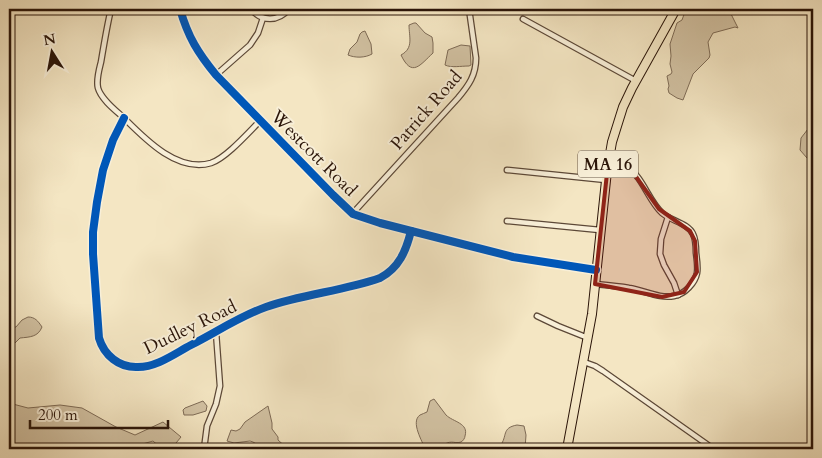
<svg xmlns="http://www.w3.org/2000/svg" width="822" height="458" viewBox="0 0 822 458" font-family="Cardo,serif">
	<style>
		.green { fill: #d2c2a3; stroke: #7e6b56 }
		.lines { fill: none; stroke-linecap: round; stroke-linejoin: round }
		.minor-casing { stroke: #5c4837; stroke-width: 7 }
		.primary-casing { stroke: #2a1408; stroke-width: 10 }
		.minor { stroke: #f8efd8; stroke-width: 4.5 }
		.primary { stroke: #f4e6c3; stroke-width: 8 }
		.cycleway-casing { stroke: #f8efd8; stroke-width: 11 }
		.cycleway { stroke: #0057b8; stroke-width: 8 }
		.marked { fill: #8f2418; fill-opacity: 0.2; stroke: #8f2418; stroke-width: 4; stroke-linejoin: round }
		.labels { text-anchor: middle; stroke-width: 4; stroke-linejoin: round; paint-order: stroke }
		.shield { fill: #f8efd8; stroke: #685646; stroke-width: 1 }
		.shield-label { font-size: 16px; font-weight: bold; fill: #2a1408 }
		.street-label { font-size: 18px; fill: #2a1408; stroke: #f8efd8 }
	</style>
	<rect width="100%" height="100%" fill="#f4e6c3"/>
	<filter id="stains"><feTurbulence type="fractalNoise" baseFrequency=".004" numOctaves="4"/><feColorMatrix values="0 0 0 0 .2 0 0 0 0 .09 0 0 0 0 .02 0 0 0 .5 -.17"/></filter>
	<radialGradient id="worn" r=".72"><stop offset=".6" stop-color="#630" stop-opacity="0"/><stop offset="1" stop-color="#630" stop-opacity=".3"/></radialGradient>
	<g class="green">
		<polygon points="686,9 694,9 696,11 706,9 731,9 730,12 738,28 735,27 713,33 708,42 710,55 709,58 693,74 683,100 677,98 669,93 668,89 669,86 667,76 671,74 672,72 670,64 671,56 670,44 677,23 682,20"/>
		<path d="M 414,23 L 416,23 L 425,33 L 432,37 L 433,43 L 433,53 C 420,65 412,78 401,55 C 414,48 409,37 409,25 Z"/>
		<path d="M 365,31 L 371,44 L 372,54 C 365,58 355,58 348,55 L 350,49 L 357,42 L 360,34 L 362,32 Z"/>
		<path d="M 461,45 L 470,46 L 471,65 L 469,66 C 461,66 451,68 445,65 L 448,50 Z"/>
		<polygon points="811,123 813,124 813,162 807,158 800,150 801,138 808,129 808,126"/>
		<path d="M 28,317 C 35,317 38,321 42,327 C 38,337 30,337 20,338 L 14,344 L 9,347 L 9,328 L 16,327 L 22,320 Z"/>
		<path d="M 434,399 C 438,404 442,410 446,415 C 453,422 469,423 465,436 C 465,438 463,441 461,442 C 455,444 452,440 445,444 L 445,447 L 448,449 L 425,449 C 423,442 410,422 420,415 C 422,414 425,413 427,412 L 430,401 Z"/>
		<polygon points="203,401 207,406 206,411 193,415 184,415 183,410 185,408"/>
		<polygon points="9,403 28,408 60,405 82,408 116,427 135,435 163,422 181,437 171,449 162,449 153,441 139,445 134,449 9,449"/>
		<polygon points="268,406 272,423 272,429 278,437 278,440 288,449 265,449 253,442 250,441 234,443 227,441 231,430 236,431 240,429 245,422"/>
		<path d="M 517,425 L 524,426 L 526,435 L 525,449 L 501,449 L 500,446 C 508,436 501,428 517,425 Z"/>
	</g>
	<g class="lines">
		<defs>
			<g id="minor">
				<path d="M 111,9 C 107,26 104,44 101,62 C 99,70 96,80 98,88 C 101,99 115,110 123,117 C 144,138 177,173 211,163 C 226,158 248,133 260,121"/>
				<path d="M 180,9 C 188,37 198,53 216,75 L 333,195 L 353,214 L 380,223 L 513,257 L 596,270"/>
				<path d="M 251,9 C 262,22 278,22 289,9"/>
				<polyline points="523,19 636,81"/>
				<polyline points="216,75 250,45 258,33 263,18"/>
				<path d="M 124,118 L 113,140 L 103,170 L 97,202 L 93,232 L 93,254 L 99,338 C 104,355 119,368 138,367 C 157,367 174,354 191,345 C 215,333 240,316 266,307 C 303,294 343,291 380,278 C 399,268 406,251 411,231"/>
				<polyline points="507,170 606,180"/>
				<path d="M 353,213 L 458,98 C 469,85 476,75 476,58 L 469,9"/>
				<polyline points="668,217 661,239 660,254 664,265 674,283 678,295"/>
				<polyline points="507,221 600,230"/>
				<path d="M 595,284 C 606,285 618,286 629,288 C 644,290 659,299 674,296 C 685,294 695,283 697,273 C 698,267 697,260 696,253 C 696,247 696,240 693,234 C 688,223 671,221 662,213 C 648,200 643,177 627,167 C 622,164 614,164 608,164"/>
				<polyline points="537,316 558,326 588,338"/>
				<polyline points="584,362 595,366 603,371 708,445"/>
				<polyline points="204,449 207,426 216,404 220,386 216,332"/>
			</g>
			<polyline id="primary" points="567,449 592,314 607,171 612,142 623,107 632,88 676,9"/>
		</defs>
		<use href="#minor" class="minor-casing"/>
		<use href="#primary" class="primary-casing"/>
		<use href="#minor" class="minor"/>
		<use href="#primary" class="primary"/>
		<defs>
			<g id="cycleway">
				<path d="M 180,9 C 188,37 198,53 216,75 L 333,195 L 353,214 L 380,223 L 513,257 L 596,270"/>
				<path d="M 124,118 L 113,140 L 103,170 L 97,202 L 93,232 L 93,254 L 99,338 C 104,355 119,368 138,367 C 157,367 174,354 191,345 C 215,333 240,316 266,307 C 303,294 343,291 380,278 C 399,268 406,251 411,231"/>
			</g>
		</defs>
		<use href="#cycleway" class="cycleway-casing"/>
		<use href="#cycleway" class="cycleway"/>
	</g>
	<path class="marked" d="M 608,164 L 632,171 L 659,209 L 690,231 L 695,241 L 697,272 L 684,292 L 662,297 L 595,284 Z"/>
	<g class="labels">
		<rect class="shield" x="578" y="150.5" width="60" height="27" rx="4"/>
		<g class="shield-label">
			<text x="608" y="170">MA 16</text>
		</g>
		<g class="street-label">
			<text transform="translate(426 110) rotate(-49)" y="6">Patrick Road</text>
			<text transform="translate(314 153) rotate(45)" y="6">Westcott Road</text>
			<text transform="translate(190 327) rotate(-26)" y="6">Dudley Road</text>
		</g>
	</g>
	<rect width="822" height="458" fill="none" stroke="#f4e6c3" stroke-width="30"/>
	<rect x="10" y="10" width="802" height="438" fill="none" stroke="#2a1408" stroke-width="2.5"/>
	<rect x="15" y="15" width="792" height="428" fill="none" stroke="#2a1408"/>
	<g transform="translate(52 52) rotate(349)" stroke="#f8efd8" stroke-width="4" paint-order="stroke">
	<path d="M0-4L9 19L0 12L-9 19Z" fill="#2a1408"/>
	<text y="-8" font-size="14" font-weight="bold" text-anchor="middle" fill="#2a1408">N</text>
	</g>
	<path d="M30 420v8h138v-8" fill="none" stroke="#2a1408" stroke-width="2.5"/>
	<text x="38" y="420" font-size="15" fill="#2a1408" stroke="#f8efd8" stroke-width="4" paint-order="stroke">200 m</text>
	<rect width="100%" height="100%" filter="url(#stains)"/>
	<rect width="100%" height="100%" fill="url(#worn)"/>
</svg>
